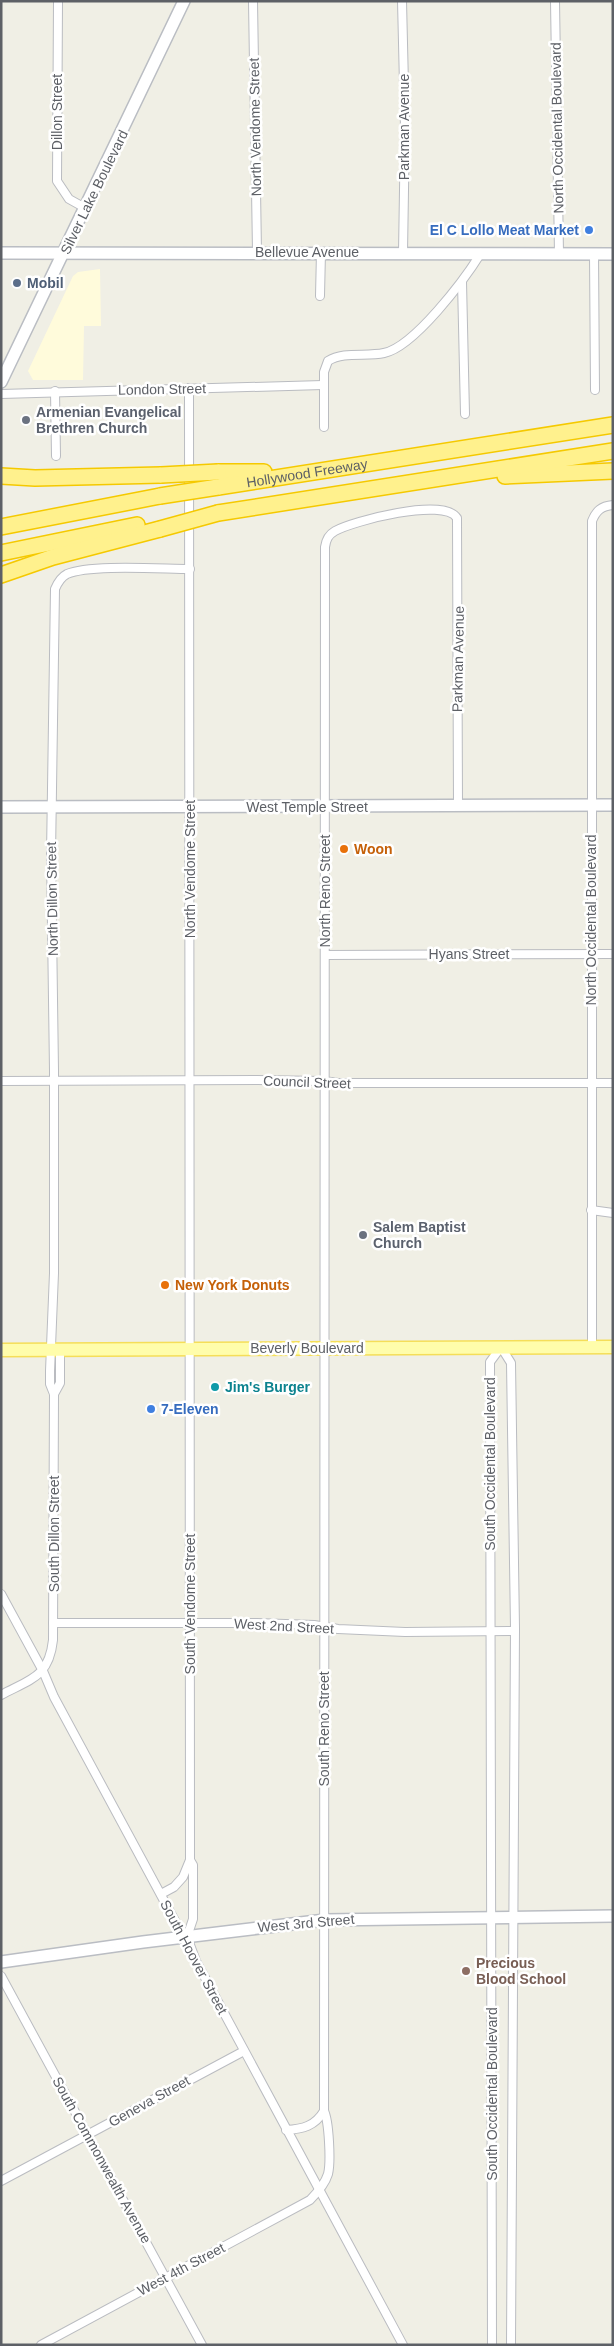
<svg xmlns="http://www.w3.org/2000/svg" width="614" height="2346" viewBox="0 0 614 2346" font-family="Arial,sans-serif">
	<style>
		.commercial { fill: #fffbdb }
		.lines { fill: none; stroke-linecap: round; stroke-linejoin: round }
		.street-casing { stroke: #babcc1; stroke-width: 10 }
		.secondary-casing { stroke: #babdc3; stroke-width: 14 }
		.primary-casing { stroke: #f5de59; stroke-width: 15 }
		.highway-casing { stroke: #f5c900; stroke-width: 18 }
		.street { stroke: #fff; stroke-width: 8 }
		.secondary { stroke: #fff; stroke-width: 11 }
		.primary { stroke: #fffdab; stroke-width: 12 }
		.highway { stroke: #fff18d; stroke-width: 15 }
		.highway-bridge-casing { stroke: #f5c900; stroke-width: 18; stroke-linecap: butt }
		.highway-bridge { stroke: #fff18d; stroke-width: 15 }
		.shop-dot { fill: #3f7fe0; stroke: #fff; stroke-width: 2 }
		.service-dot { fill: #5c6f8a; stroke: #fff; stroke-width: 2 }
		.worship-dot { fill: #6b7280; stroke: #fff; stroke-width: 2 }
		.food-dot { fill: #e8710a; stroke: #fff; stroke-width: 2 }
		.culture-dot { fill: #0f9aa8; stroke: #fff; stroke-width: 2 }
		.education-dot { fill: #8d6e63; stroke: #fff; stroke-width: 2 }
		.labels { text-anchor: middle; stroke-width: 5; stroke-linejoin: round; paint-order: stroke }
		.street-label { font-size: 14px; fill: #5d6066; stroke: #fff }
		.shop-label { font-size: 14px; font-weight: bold; fill: #366cbe; stroke: #fff; text-anchor: end }
		.service-label { font-size: 14px; font-weight: bold; fill: #4e5e75; stroke: #fff; text-anchor: start }
		.worship-label { font-size: 14px; font-weight: bold; fill: #5b616d; stroke: #fff; text-anchor: start }
		.food-label { font-size: 14px; font-weight: bold; fill: #c56008; stroke: #fff; text-anchor: start }
		.culture-label { font-size: 14px; font-weight: bold; fill: #0d838f; stroke: #fff; text-anchor: start }
		.education-label { font-size: 14px; font-weight: bold; fill: #785e54; stroke: #fff; text-anchor: start }
	</style>
	<rect width="100%" height="100%" fill="#f0efe5"/>
	<polygon class="commercial" points="100,269 101,326 84,326 83,380 33,380 28,371 73,276 78,272"/>
	<g class="lines">
		<defs>
			<g id="street">
				<polyline points="58,1 57,181 69,199 87,209"/>
				<polyline points="253,1 257,252"/>
				<polyline points="402,1 405,127 403,253"/>
				<polyline points="555,1 559,254"/>
				<polyline points="594,254 595,390"/>
				<polyline points="462,282 465,414"/>
				<polyline points="320,296 321,252"/>
				<polyline points="55,391 56,456"/>
				<polyline points="1,394 323,385"/>
				<path d="M 324,427 L 324,372 L 328,361 C 344,351 366,357 384,353 C 414,347 465,279 481,253"/>
				<polyline points="325,955 613,954"/>
				<polyline points="1,1081 257,1080 324,1081 338,1083 613,1083"/>
				<polyline points="591,1210 613,1213"/>
				<path d="M 592,1347 L 592,521 C 596,511 601,506 613,505"/>
				<polyline points="54,1394 60,1383 60,1351"/>
				<polyline points="1,1594 43,1671 54,1697 175,1921 187,1937 196,1961 403,2345"/>
				<polyline points="53,1623 257,1623 314,1625 338,1629 405,1632 515,1631"/>
				<path d="M 1,1695 C 31,1679 49,1677 53,1640 L 54,1394 L 50,1384 L 50,1371 L 54,1273 L 54,1071 L 51,855 L 55,589 C 58,582 61,577 67,574 C 90,564 162,569 190,569"/>
				<polyline points="161,1894 174,1887 183,1877 190,1860"/>
				<polyline points="187,1937 193,1919 193,1865 190,1860 189,388"/>
				<polyline points="1,1976 202,2345"/>
				<path d="M 286,2130 C 303,2129 315,2126 324,2111"/>
				<polyline points="1,2181 244,2051"/>
				<path d="M 41,2345 L 310,2200 C 317,2193 325,2184 328,2174 C 331,2162 329,2121 324,2111 L 325,547 C 326,540 328,535 335,531 C 353,521 444,497 457,518 L 458,806"/>
				<polyline points="492,2345 490,1362 501,1347 511,1363 515,1628 511,2345"/>
			</g>
			<g id="secondary">
				<polyline points="1,253 613,254"/>
				<polyline points="1,382 184,1"/>
				<polyline points="1,807 613,805"/>
				<polyline points="1,1962 143,1942 325,1920 613,1916"/>
			</g>
			<polyline id="primary" points="1,1350 613,1347"/>
			<g id="highway">
				<polyline points="218,472 264,472"/>
				<polyline points="1,476 35,478 161,475"/>
				<polyline points="505,476 613,471"/>
				<path id="s1" d="M 218,487 L 613,425"/>
				<polyline points="218,513 613,451"/>
				<polyline points="1,527 160,496"/>
				<polyline points="1,553 137,525"/>
				<polyline points="1,575 53,557 160,529"/>
			</g>
		</defs>
		<use href="#street" class="street-casing"/>
		<use href="#secondary" class="secondary-casing"/>
		<use href="#primary" class="primary-casing"/>
		<use href="#highway" class="highway-casing"/>
		<use href="#street" class="street"/>
		<use href="#secondary" class="secondary"/>
		<use href="#primary" class="primary"/>
		<use href="#highway" class="highway"/>
		<defs>
			<g id="highway-bridge">
				<polyline points="161,475 218,472"/>
				<polyline points="160,496 218,487"/>
				<polyline points="160,529 218,513"/>
			</g>
		</defs>
		<use href="#highway-bridge" class="highway-bridge-casing"/>
		<use href="#highway-bridge" class="highway-bridge"/>
	</g>
	<g class="shop-dot">
		<circle cx="589" cy="230" r="5"/>
		<circle cx="151" cy="1409" r="5"/>
	</g>
	<circle class="service-dot" cx="17" cy="283" r="5"/>
	<g class="worship-dot">
		<circle cx="26" cy="420" r="5"/>
		<circle cx="363" cy="1235" r="5"/>
	</g>
	<g class="food-dot">
		<circle cx="344" cy="849" r="5"/>
		<circle cx="165" cy="1285" r="5"/>
	</g>
	<circle class="culture-dot" cx="215" cy="1387" r="5"/>
	<circle class="education-dot" cx="466" cy="1971" r="5"/>
	<g class="labels">
		<g class="street-label">
			<text transform="translate(57 112) rotate(-90)" y="5">Dillon Street</text>
			<text transform="translate(255 127) rotate(-91)" y="5">North Vendome Street</text>
			<text transform="translate(404 127) rotate(-90)" y="5">Parkman Avenue</text>
			<text transform="translate(557 128) rotate(-91)" y="5">North Occidental Boulevard</text>
			<text transform="translate(94 192) rotate(-64)" y="5">Silver Lake Boulevard</text>
			<text x="307" y="257">Bellevue Avenue</text>
			<text transform="translate(162 389) rotate(-1)" y="5">London Street</text>
			<text dy="5" stroke="none"><textPath href="#s1" startOffset="90">Hollywood Freeway</textPath></text>
			<text transform="translate(458 659) rotate(-89)" y="5">Parkman Avenue</text>
			<text x="307" y="812">West Temple Street</text>
			<text transform="translate(190 869) rotate(-90)" y="5">North Vendome Street</text>
			<text transform="translate(325 891) rotate(-90)" y="5">North Reno Street</text>
			<text transform="translate(52 899) rotate(-91)" y="5">North Dillon Street</text>
			<text transform="translate(591 920) rotate(-90)" y="5">North Occidental Boulevard</text>
			<text x="469" y="959">Hyans Street</text>
			<text transform="translate(307 1082) rotate(2)" y="5">Council Street</text>
			<text x="307" y="1353">Beverly Boulevard</text>
			<text transform="translate(490 1464) rotate(-90)" y="5">South Occidental Boulevard</text>
			<text transform="translate(54 1534) rotate(-90)" y="5">South Dillon Street</text>
			<text transform="translate(190 1604) rotate(-90)" y="5">South Vendome Street</text>
			<text transform="translate(284 1626) rotate(3)" y="5">West 2nd Street</text>
			<text transform="translate(324 1729) rotate(-90)" y="5">South Reno Street</text>
			<text transform="translate(306 1923) rotate(-5)" y="5">West 3rd Street</text>
			<text transform="translate(194 1957) rotate(62)" y="5">South Hoover Street</text>
			<text transform="translate(492 2094) rotate(-90)" y="5">South Occidental Boulevard</text>
			<text transform="translate(149 2101) rotate(-29)" y="5">Geneva Street</text>
			<text transform="translate(102 2160) rotate(61)" y="5">South Commonwealth Avenue</text>
			<text transform="translate(181 2269) rotate(-28)" y="5">West 4th Street</text>
		</g>
		<g class="shop-label">
			<text x="579" y="235">El C Lollo Meat Market</text>
			<text x="161" y="1414" text-anchor="start">7-Eleven</text>
		</g>
		<g class="service-label">
			<text x="27" y="288">Mobil</text>
		</g>
		<g class="worship-label">
			<text x="36" y="417">Armenian Evangelical<tspan x="36" dy="16">Brethren Church</tspan></text>
			<text x="373" y="1232">Salem Baptist<tspan x="373" dy="16">Church</tspan></text>
		</g>
		<g class="food-label">
			<text x="354" y="854">Woon</text>
			<text x="175" y="1290">New York Donuts</text>
		</g>
		<g class="culture-label">
			<text x="225" y="1392">Jim's Burger</text>
		</g>
		<g class="education-label">
			<text x="476" y="1968">Precious<tspan x="476" dy="16">Blood School</tspan></text>
		</g>
	</g>
	<rect width="614" height="2346" fill="none" stroke="#5d6066" stroke-width="5"/>
</svg>
